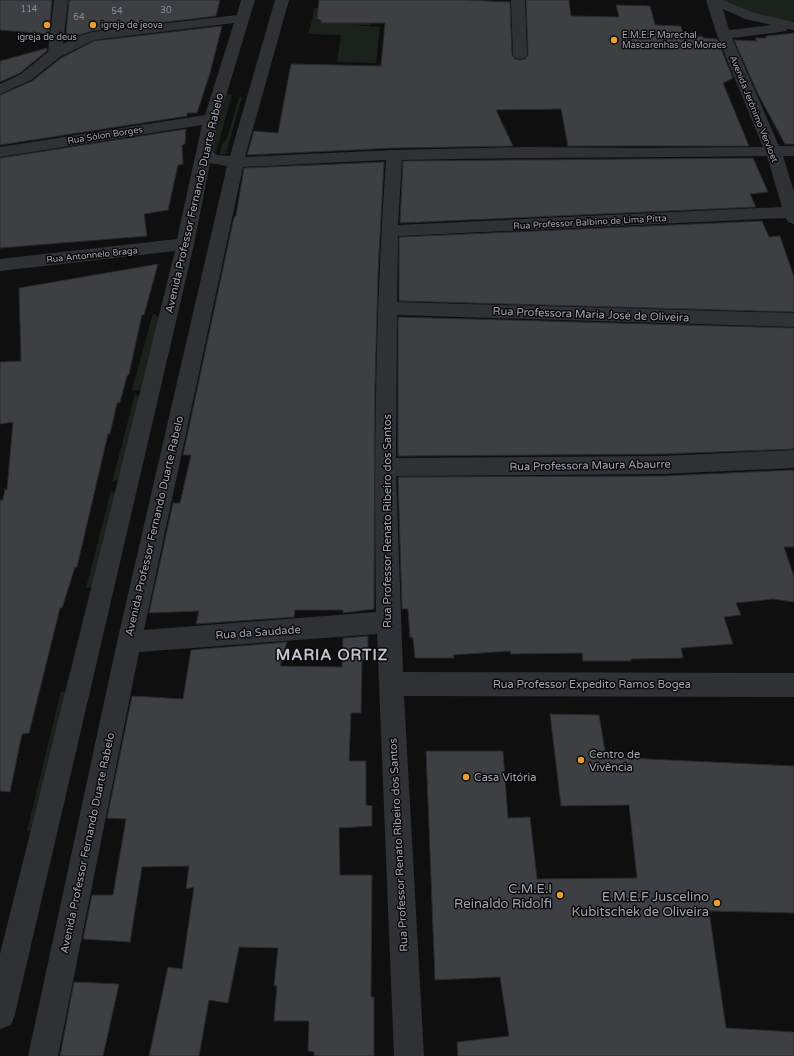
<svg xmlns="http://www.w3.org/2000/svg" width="794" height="1056" viewBox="0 0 794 1056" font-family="'Varela Round',sans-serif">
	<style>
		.green { fill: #1b221c }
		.building { fill: #3e3f43; stroke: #29292c }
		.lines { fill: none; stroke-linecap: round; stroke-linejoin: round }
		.minor { fill: #303135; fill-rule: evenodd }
		.poi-dot { fill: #ea9e2c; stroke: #0a0a0b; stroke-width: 1.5 }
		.labels { text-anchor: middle; stroke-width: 3; stroke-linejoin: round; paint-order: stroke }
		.number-label { font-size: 9px; fill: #888c96 }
		.far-poi-label { font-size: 9px; fill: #a0a6b1; stroke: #0a0a0b; text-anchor: start }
		.far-street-label { font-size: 9px; fill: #a0a6b1; stroke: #0a0a0b }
		.street-label { font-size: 11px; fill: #a0a6b1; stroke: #0a0a0b }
		.poi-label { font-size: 11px; fill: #a0a6b1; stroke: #0a0a0b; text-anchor: start }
		.near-poi-label { font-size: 13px; fill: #a0a6b1; stroke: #0a0a0b; text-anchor: end }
		.district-label { font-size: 15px; font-weight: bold; letter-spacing: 1px; fill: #c1c5cd; stroke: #0a0a0b }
	</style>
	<rect width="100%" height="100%" fill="#0f0f10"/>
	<g class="green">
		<path d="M 723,0 L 794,0 L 794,21 C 765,24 747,14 723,0 Z"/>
		<polygon points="314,8 371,11 370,25 352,25 380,27 376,63 337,62 341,35 308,34 312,20"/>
		<polygon points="227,94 232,95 216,152 210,153"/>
		<polygon points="239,97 242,97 226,154 220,154 222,145 228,136"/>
		<polygon points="153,313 159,317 140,390 132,390"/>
		<polygon points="135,394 141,398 121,479 112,482"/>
		<polygon points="111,491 118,495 93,587 86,588"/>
		<polygon points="61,691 65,692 67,696 37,829 27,831"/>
	</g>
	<g class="building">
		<polygon points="0,0 52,0 49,34 0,30"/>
		<polygon points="69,0 220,0 216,16 92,31 75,36 66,35"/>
		<polygon points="319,0 466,0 510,2 512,55 515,59 520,60 525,59 528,55 526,0 569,0 571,16 619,17 616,5 650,6 655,25 681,26 683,34 689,35 690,37 702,36 703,38 717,39 733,78 723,83 749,146 568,146 561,109 496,110 513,146 394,148 247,155 254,131 278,133 291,64 381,66 385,23 321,23 321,20 317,19"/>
		<polygon points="222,26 210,73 197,113 187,113 187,116 0,145 0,95 32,81 61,58 94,41"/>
		<polygon points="794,33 794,144 785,144 758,94 734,40 757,41 755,38 766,38 766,36"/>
		<polygon points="47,48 47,51 20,73 0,82 0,61"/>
		<polygon points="186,129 185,144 182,145 183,164 178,165 168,210 144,214 147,236 0,248 0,158"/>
		<polygon points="753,158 768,192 750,194 756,207 400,223 403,161"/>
		<polygon points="384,162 378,273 375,386 374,609 343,613 343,610 295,610 294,617 196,624 199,611 149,613 173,503 180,503 191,455 183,455 234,217 236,216 244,168"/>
		<polygon points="762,221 769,237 780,236 794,277 794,312 399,301 399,237"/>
		<polygon points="158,264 144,315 142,315 129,374 127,376 120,402 117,403 110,434 108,434 77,567 75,567 62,608 60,608 29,733 22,734 10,792 0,791 0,500 3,500 5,489 7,490 13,422 0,424 0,362 21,361 19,288"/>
		<polygon points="398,317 794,328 794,449 663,454 398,456"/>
		<polygon points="794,470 794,547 784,547 794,577 794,602 773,599 736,603 741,615 724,617 733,644 681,648 683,658 631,659 631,661 583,661 582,653 511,654 510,651 453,655 454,658 415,658 413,638 410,637 408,609 402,609 398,477 663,476"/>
		<polygon points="368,636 368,660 362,660 361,713 351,713 349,761 366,761 366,805 372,806 372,826 339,828 340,875 372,875 371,997 374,997 374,1056 314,1056 314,1052 308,1051 309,1021 274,1021 277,986 274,986 278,948 239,947 228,1003 209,1000 199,1056 149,1056 168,967 182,969 194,887 186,889 189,866 142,867 130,942 83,939 92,895 113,895 126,819 107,818 132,696 183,699 191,650 287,642 280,666 342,667 343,638"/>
		<polygon points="550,714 599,715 606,757 794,766 794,913 709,911 726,1028 794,1032 794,1056 458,1056 457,1042 509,1036 500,977 435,980 426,751 503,751 508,818 530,817 537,879 637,878 629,805 561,806"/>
		<polygon points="74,982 119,984 103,1056 60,1056"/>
	</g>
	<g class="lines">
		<g class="minor">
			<path d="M 54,0 L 68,0 L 63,44 L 76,37 L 92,32 L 237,15 L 241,0 L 255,0 L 219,119 L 212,151 L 217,155 L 230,156 L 275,0 L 289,0 L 245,157 L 394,150 L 526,147 L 641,148 L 763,147 L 717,35 L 706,0 L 723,0 L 754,13 L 794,22 L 794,30 L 787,29 L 786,31 L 781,32 L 732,38 L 779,146 L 794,146 L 794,156 L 783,156 L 794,192 L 794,224 L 788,222 L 786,218 L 398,236 L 397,302 L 794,313 L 794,327 L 397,315 L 396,458 L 663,456 L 794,450 L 794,468 L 663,474 L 396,476 L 403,672 L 794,673 L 794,697 L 404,696 L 424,1056 L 394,1056 L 377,634 L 139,652 L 58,1056 L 28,1056 L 117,642 L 227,166 L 210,163 L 194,244 L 15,1014 L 11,1025 L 0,1029 L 0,954 L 175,251 L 0,271 L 0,259 L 177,239 L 202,125 L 0,157 L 0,147 L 205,115 L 234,23 L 94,40 L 60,57 L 31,80 L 0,94 L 0,84 L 21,74 L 48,52 ZM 723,9 L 745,19 L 772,25 L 729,30 ZM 767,156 L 782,207 L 398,225 L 402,160 C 523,157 645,158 767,156 ZM 386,160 C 375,311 374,461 376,612 L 144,630 L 243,167 Z"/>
			<polygon points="511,0 525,0 527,55 525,58 520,59 515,58 513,55"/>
		</g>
	</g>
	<g class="poi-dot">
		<circle cx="47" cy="25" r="4"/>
		<circle cx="93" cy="25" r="4"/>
		<circle cx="614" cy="40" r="4"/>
		<circle cx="581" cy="760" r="4"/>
		<circle cx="466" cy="777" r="4"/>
		<circle cx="560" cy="895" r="4"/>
		<circle cx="717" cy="903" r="4"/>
	</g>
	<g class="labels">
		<g class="number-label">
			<text x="29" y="12">114</text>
			<text x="166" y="13">30</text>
			<text x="117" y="14">54</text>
			<text x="79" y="20">64</text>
		</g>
		<g class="far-poi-label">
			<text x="101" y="28">igreja de jeova</text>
			<text x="622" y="38">E.M.E.F Marechal<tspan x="622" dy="10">Mascarenhas de Moraes</tspan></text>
			<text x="47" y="40" text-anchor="middle">igreja de deus</text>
		</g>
		<g class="far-street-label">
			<text transform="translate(754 109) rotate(68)" y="3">Avenida Jerônimo Vervloet</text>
			<text transform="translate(105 135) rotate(-9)" y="3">Rua Sólon Borges</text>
			<text transform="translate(590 222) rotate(-3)" y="3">Rua Professor Balbino de Lima Pitta</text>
			<text transform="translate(92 255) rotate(-6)" y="3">Rua Antonnelo Braga</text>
		</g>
		<g class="street-label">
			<text transform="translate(194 203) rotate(-77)" y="4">Avenida Professor Fernando Duarte Rabelo</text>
			<text transform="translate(591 314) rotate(2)" y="4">Rua Professora Maria José de Oliveira</text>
			<text transform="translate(590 465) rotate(-1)" y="4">Rua Professora Maura Abaurre</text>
			<text transform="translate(387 521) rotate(-90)" y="4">Rua Professor Renato Ribeiro dos Santos</text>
			<text transform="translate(154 526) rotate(-77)" y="4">Avenida Professor Fernando Duarte Rabelo</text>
			<text transform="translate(258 632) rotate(-4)" y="4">Rua da Saudade</text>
			<text x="592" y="688">Rua Professor Expedito Ramos Bogea</text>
			<text transform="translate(87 843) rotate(-78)" y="4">Avenida Professor Fernando Duarte Rabelo</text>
			<text transform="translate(398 845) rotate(-93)" y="4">Rua Professor Renato Ribeiro dos Santos</text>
		</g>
		<g class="poi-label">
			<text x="589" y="758">Centro de<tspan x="589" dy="13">Vivência</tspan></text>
			<text x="474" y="781">Casa Vitória</text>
		</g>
		<g class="near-poi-label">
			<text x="552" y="893">C.M.E.I<tspan x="552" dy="15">Reinaldo Ridolfi</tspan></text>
			<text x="709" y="901">E.M.E.F Juscelino<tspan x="709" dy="15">Kubitschek de Oliveira</tspan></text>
		</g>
		<g class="district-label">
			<text x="332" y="660">MARIA ORTIZ</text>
		</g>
	</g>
</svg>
